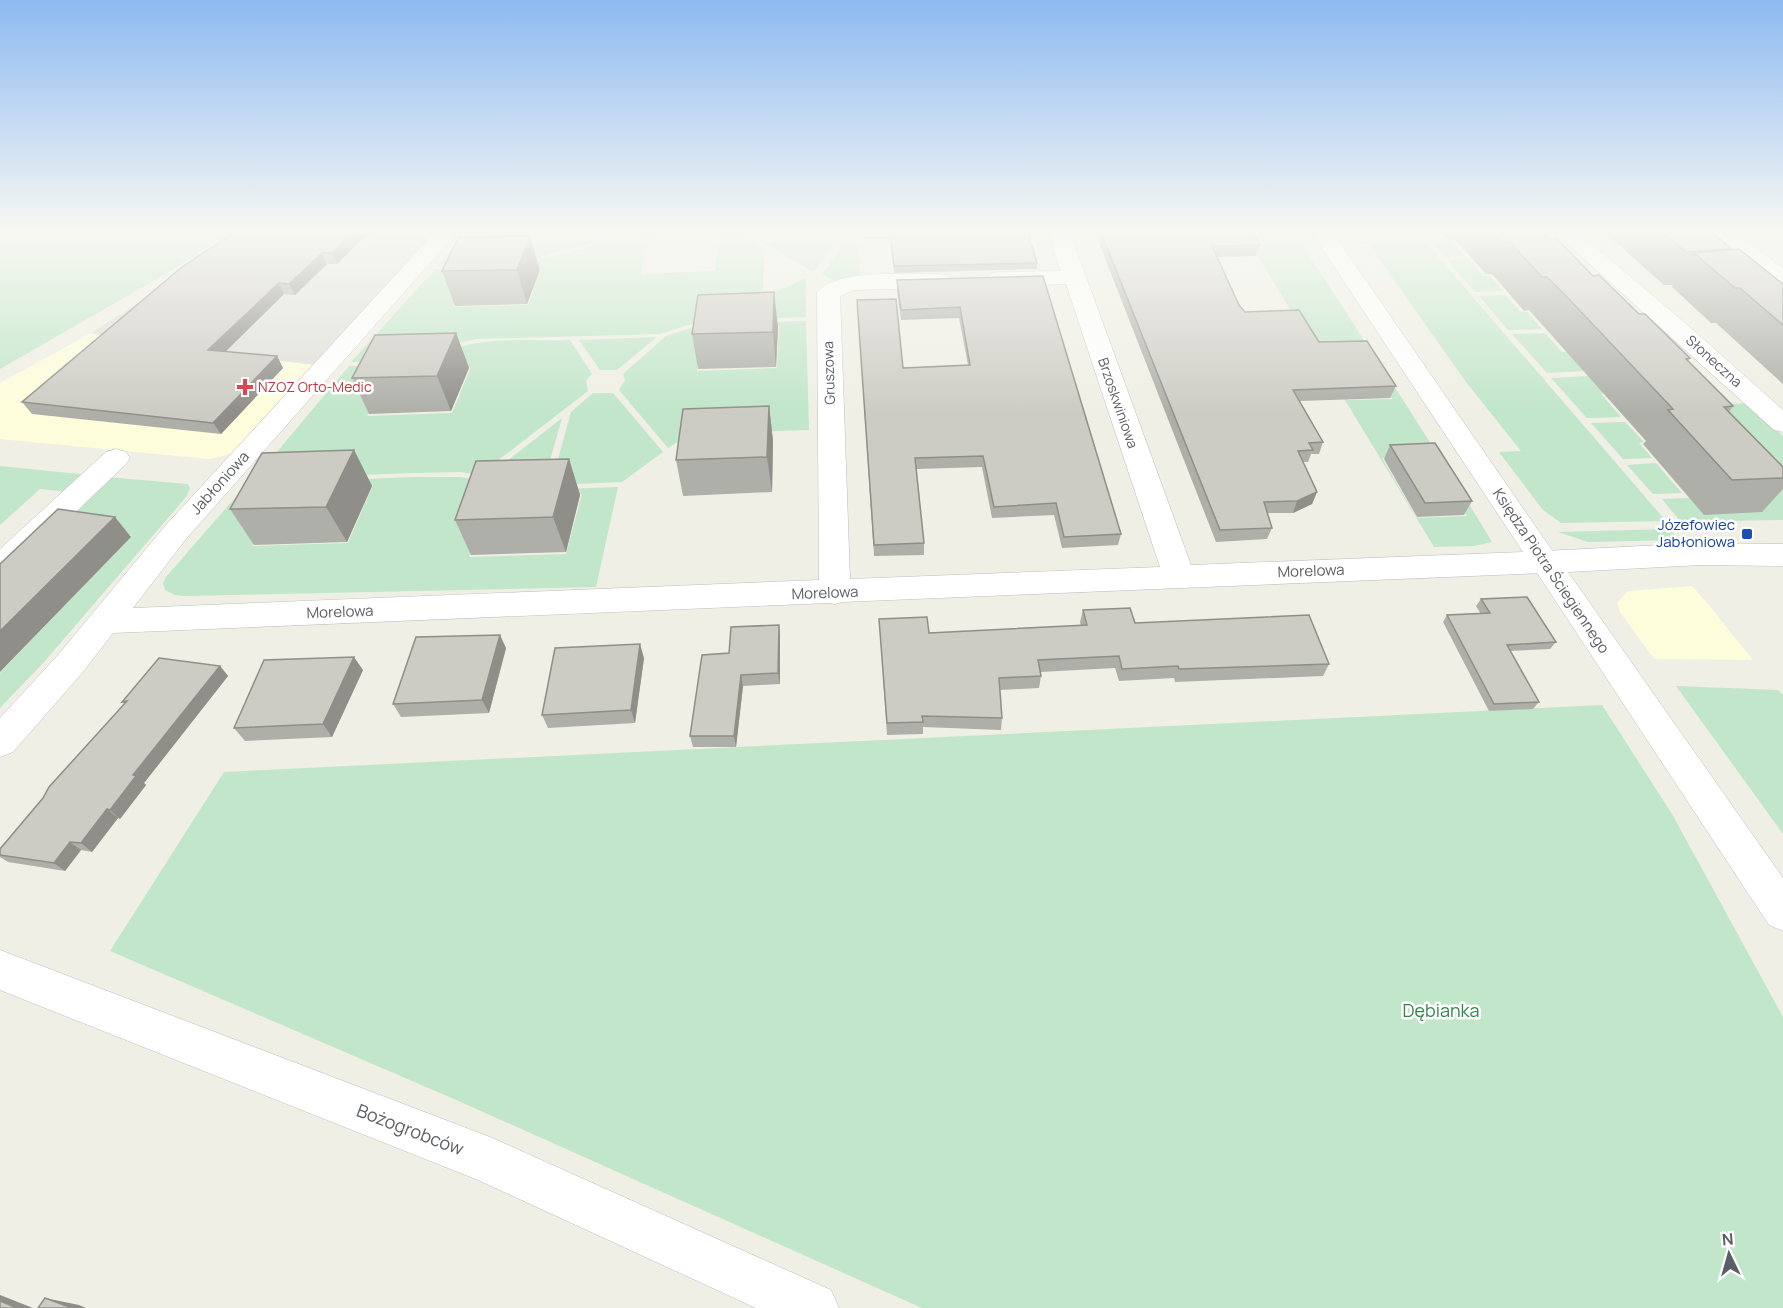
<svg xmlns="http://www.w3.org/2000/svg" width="1783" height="1308" viewBox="0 0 1783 1308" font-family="Manrope,sans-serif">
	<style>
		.commercial { fill: #fefddb }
		.industrial { fill: #e0e0d9 }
		.green { fill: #c1e6c9 }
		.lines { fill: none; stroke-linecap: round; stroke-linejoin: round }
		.street-casing { stroke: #bcbdc3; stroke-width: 1 }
		.secondary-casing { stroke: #bdbec6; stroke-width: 1 }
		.street { fill: #fff; fill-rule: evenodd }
		.secondary { fill: #fff; fill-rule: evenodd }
		.wall { fill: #afafa9 }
		.shaded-wall { fill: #8f8e89 }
		.building { fill: #cccbc4; stroke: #8f8e89; stroke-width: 1.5 }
		.health-dot { fill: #e0444e; stroke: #fff; stroke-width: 2 }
		.transit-dot { fill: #1a4fb4; stroke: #fff; stroke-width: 2 }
		.labels { text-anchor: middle; stroke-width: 5; stroke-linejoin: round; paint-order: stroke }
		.far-street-label { font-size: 14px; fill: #5c5e65; stroke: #fff }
		.far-health-label { font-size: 14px; fill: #be3a42; stroke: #fff; text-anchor: start }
		.street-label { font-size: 15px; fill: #5c5e65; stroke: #fff }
		.transit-label { font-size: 15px; fill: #164399; stroke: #fff; text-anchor: end }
		.near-park-label { font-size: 18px; fill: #34844a; stroke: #fff }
		.near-street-label { font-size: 18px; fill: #5c5e65; stroke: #fff }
	</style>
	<rect width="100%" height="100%" fill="#efefe5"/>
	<g class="commercial">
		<polygon points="91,333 128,343 316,365 234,452 220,457 209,459 0,439 0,383"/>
		<polygon points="1692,586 1708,604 1753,660 1654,659 1620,612 1617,603 1628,591"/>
	</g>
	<polygon class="industrial" points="252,230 441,230 316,365 128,343 91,333"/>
	<g class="green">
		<polygon points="234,230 164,275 0,369 0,231"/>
		<polygon points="469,230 753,230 622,234 518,264 437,266"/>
		<polygon points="1242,230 1293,230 1378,362 1320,353 1348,400 1392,399 1387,389 1396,389 1445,466 1428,455 1382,458 1417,518 1467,516 1457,500 1466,499 1492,542 1474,546 1434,547"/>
		<polygon points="1343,230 1415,230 1666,521 1561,523 1543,510 1499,452 1521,451 1466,382 1369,245 1350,241"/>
		<polygon points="1421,230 1437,230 1447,242 1453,242 1465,256 1444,257"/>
		<polygon points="845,231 813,272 749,234"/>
		<polygon points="854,231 857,231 860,277 837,283 822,274"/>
		<polygon points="742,235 764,248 763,292 698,322 660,334 477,339 459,343 433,359 351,362 435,269 502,267 469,271 453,307 528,305 541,269 506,269 621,238 679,236 678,238 647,240 641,274 715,271 719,237 685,238 686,236"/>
		<polygon points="1468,259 1483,276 1490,276 1503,291 1475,292 1447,260"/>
		<polygon points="806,278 806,317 712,321"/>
		<polygon points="1505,295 1521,312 1527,312 1542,329 1508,330 1479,296"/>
		<polygon points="806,321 809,430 690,434 668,448 619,390 625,380 623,374 666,336 700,325 702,329 697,371 777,368 779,326 743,327 744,323"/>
		<polygon points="1545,333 1562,352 1570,352 1586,371 1547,373 1512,334"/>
		<polygon points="657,337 617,370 600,370 579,340"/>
		<path d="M 570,340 L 592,374 L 586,380 L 588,391 L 479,475 L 461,472 L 415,473 L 273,478 L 276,453 L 349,366 L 421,363 L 390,369 L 367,416 L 452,413 L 471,367 L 424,368 C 436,360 448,352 461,347 C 487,337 540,341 570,340 Z"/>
		<polygon points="1591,376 1607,393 1601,394 1621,417 1587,418 1551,378"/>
		<polygon points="593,393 613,393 663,452 622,482 551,485 571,412"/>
		<polygon points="1748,403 1783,436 1783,520 1681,522 1662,499 1690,498 1704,515 1729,404"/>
		<polygon points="562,418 543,485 488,476"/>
		<polygon points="1625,422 1644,442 1639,443 1652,458 1623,459 1591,423"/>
		<polygon points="1656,463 1682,493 1653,494 1627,465"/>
		<polygon points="0,466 89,475 70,492 40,489 0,525"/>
		<polygon points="106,477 188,484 190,488 186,497 44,662 0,708 0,673 132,535 72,527 30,549"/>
		<polygon points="411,477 460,477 527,488 489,496 469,557 566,554 582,494 530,494 538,490 618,487 596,587 185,596 175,595 165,590 163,583 166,577 247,484 282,487 252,546 348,543 373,485 321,486 323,481"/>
		<polygon points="1670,529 1679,540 1588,542 1558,532"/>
		<polygon points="1676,686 1778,690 1783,695 1783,834"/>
		<polygon points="1602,705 1672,814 1783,1017 1783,1308 922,1308 454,1099 110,951 224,772"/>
	</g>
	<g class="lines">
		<defs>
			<g id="street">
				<path d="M 437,230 L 459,230 L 186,539 L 133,608 L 819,580 L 817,293 C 834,268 912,275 941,274 L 949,276 L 952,281 L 949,286 L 941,288 L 854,290 L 840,296 L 850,579 L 1160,567 L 1066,284 L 998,286 L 990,284 L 987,279 L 990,274 L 998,272 L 1061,271 L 1047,230 L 1069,230 L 1191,565 L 1523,552 L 1310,230 L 1331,230 L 1560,562 L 1556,570 L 1545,573 L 842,602 L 835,604 L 829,603 L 113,633 L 82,673 L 13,752 L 0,757 L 0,718 L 58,655 L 166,525 Z"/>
				<polygon points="1552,230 1575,230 1684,322 1783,410 1783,432 1774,430"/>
				<polygon points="1707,230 1731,230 1783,268 1783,286 1775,284"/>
				<polygon points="116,449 126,452 130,458 126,464 11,574 0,577 0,549 106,452"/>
				<polygon points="0,950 490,1137 831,1290 839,1308 756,1308 478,1180 0,990"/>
			</g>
			<polygon id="secondary" points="1701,543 1783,544 1783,566 1701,565 1568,572 1783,878 1783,931 1769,925 1530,562 1534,554 1545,551"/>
		</defs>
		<use href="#street" class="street-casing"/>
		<use href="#secondary" class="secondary-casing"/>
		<use href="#street" class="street"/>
		<use href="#secondary" class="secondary"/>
	</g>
	<g class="wall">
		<polygon points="238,230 379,230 374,236 366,235 337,264 327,264 295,295 284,294 225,352 277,356 283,368 221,434 32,414 22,402"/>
		<polygon points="864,230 1027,230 1037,263 1037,269 894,273 890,239 864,239"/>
		<polygon points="1094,230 1252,230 1260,245 1256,256 1217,257 1239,305 1245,312 1319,342 1396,386 1390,398 1300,401 1323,442 1319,454 1311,454 1308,462 1303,462 1317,492 1312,504 1293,513 1267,513 1272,528 1267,539 1216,542"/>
		<polygon points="1440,230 1541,230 1550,240 1690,358 1688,361 1733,406 1729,412 1783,467 1783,489 1762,512 1704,515 1643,444 1646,441 1529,310 1524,311 1492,274 1486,274 1455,240 1449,241"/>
		<polygon points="1602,230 1709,230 1732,249 1783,284 1783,384 1716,323 1711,323 1672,287 1673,285 1664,285"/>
		<polygon points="540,270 527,304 455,306 442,271"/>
		<polygon points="1043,276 1121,534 1118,545 1062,548 1054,515 992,518 982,467 916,469 924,543 924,555 874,556 858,311 903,368 968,365 959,318 901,320 897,291 897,280"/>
		<polygon points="778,327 776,367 698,369 692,334"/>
		<polygon points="456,333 469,368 451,411 369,414 352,378"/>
		<polygon points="769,406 773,441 772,492 683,496 676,460"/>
		<polygon points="1390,445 1472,501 1464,515 1417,517 1384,459"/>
		<polygon points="354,450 372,486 347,542 254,545 230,509"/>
		<polygon points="569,459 580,495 566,552 471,555 455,520"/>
		<polygon points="1481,599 1556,642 1550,649 1510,651 1539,702 1533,709 1489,711 1443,622 1447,615 1481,614 1476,606"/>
		<polygon points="1083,610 1135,623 1329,664 1323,676 1175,682 1174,678 1119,681 1115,668 1040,672 1041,676 1039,688 1000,690 1002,718 1001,730 923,727 923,734 887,735 879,619 929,633 1081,626 1080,622"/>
		<polygon points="780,636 780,684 743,686 736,747 693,747 690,736 729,653"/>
		<polygon points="506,648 489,713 401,717 393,704"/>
		<polygon points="644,658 635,723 548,728 542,715"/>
		<polygon points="220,666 228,676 144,783 146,785 120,819 118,818 92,852 81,850 65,871 8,862 0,857 0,849 124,704 122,702"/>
		<polygon points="363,670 332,737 245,741 234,728"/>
	</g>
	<g class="shaded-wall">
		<polygon points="355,230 364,230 366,235 337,264 332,253"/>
		<polygon points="371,230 379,230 374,236"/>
		<polygon points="530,236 540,270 527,304 517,270"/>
		<polygon points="322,253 327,264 295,295 289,284"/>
		<polygon points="279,283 284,294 215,362 208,350"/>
		<polygon points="774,292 778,327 776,367 773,332"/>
		<polygon points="456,333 469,368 451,411 437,376"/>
		<polygon points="277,356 283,368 221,434 213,423"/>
		<polygon points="769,406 773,441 772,492 767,457"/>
		<polygon points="354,450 372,486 347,542 326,507"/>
		<polygon points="569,459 580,495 566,552 553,517"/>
		<polygon points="1317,492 1312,504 1293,513 1297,501"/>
		<polygon points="115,517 131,537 0,672 0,631"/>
		<polygon points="779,625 780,636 780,684 778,673"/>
		<polygon points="500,635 506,648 489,713 482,700"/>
		<polygon points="640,644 644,658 635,723 631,710"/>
		<polygon points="354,657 363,670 332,737 323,724"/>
		<polygon points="220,666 228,676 144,783 146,785 120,819 110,810 133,775"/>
		<polygon points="741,675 743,686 736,747 734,736"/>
		<polygon points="107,809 118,818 92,852 81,843"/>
		<polygon points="70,842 81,850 65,871 54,863"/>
		<polygon points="0,1295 33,1308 17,1308 0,1301"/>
		<polygon points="45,1298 79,1305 86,1308 72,1308"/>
	</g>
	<g class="building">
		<polygon points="238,230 355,230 332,253 322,253 289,284 279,283 208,350 277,356 213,423 22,402 182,267"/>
		<polygon points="864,230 1027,230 1037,263 894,266 890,232 864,232"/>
		<polygon points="1100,230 1252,230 1260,245 1212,246 1239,305 1245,312 1299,310 1319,342 1367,341 1396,386 1293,390 1323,442 1309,443 1313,450 1298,451 1317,492 1297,501 1264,502 1272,528 1220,530"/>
		<polygon points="1491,230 1541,230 1550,240 1557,239 1593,276 1599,275 1639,314 1645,314 1690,358 1686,359 1733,406 1724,407 1783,467 1783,478 1732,480 1668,410 1673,409 1567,297 1547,277 1542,277 1509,241 1502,242"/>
		<polygon points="1660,230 1709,230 1732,249 1686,252"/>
		<polygon points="530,236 517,270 442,271 459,237"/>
		<polygon points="1739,249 1783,284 1783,325 1740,288 1735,288 1694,253"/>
		<polygon points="1043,276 1121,534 1064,537 1056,503 994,507 983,456 915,458 924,543 874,545 857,300 896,299 903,368 970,365 960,307 901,310 897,280"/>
		<polygon points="774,292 773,332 692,334 698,295"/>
		<polygon points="456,333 437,376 352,378 375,335"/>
		<polygon points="769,406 767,457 676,460 683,409"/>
		<polygon points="1435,443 1472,501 1425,503 1390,445"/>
		<polygon points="354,450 326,507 230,509 262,453"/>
		<polygon points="569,459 553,517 455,520 476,461"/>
		<polygon points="58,509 115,517 0,631 0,564"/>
		<polygon points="1527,597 1556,642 1507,645 1539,702 1494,704 1447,615 1490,613 1481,599"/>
		<polygon points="1130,608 1135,623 1309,615 1329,664 1179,669 1178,666 1122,669 1119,656 1038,660 1041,676 999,678 1002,718 922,716 923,722 887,723 879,619 927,617 929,633 1087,625 1083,610"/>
		<polygon points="779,625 778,673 741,675 734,736 690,736 702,655 729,653 731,627"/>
		<polygon points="500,635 482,700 393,704 416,637"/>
		<polygon points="640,644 631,710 542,715 555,648"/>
		<polygon points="354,657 323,724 234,728 264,660"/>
		<polygon points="159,658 220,666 133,775 136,776 110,810 107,809 81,843 70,842 54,863 0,855 0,849 43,798 49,787 127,701 122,702"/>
		<polygon points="45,1298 72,1308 38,1308"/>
		<polygon points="0,1301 17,1308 0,1308"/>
	</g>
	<linearGradient id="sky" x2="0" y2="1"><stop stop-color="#8dbaf1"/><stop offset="0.56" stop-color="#f8f8f3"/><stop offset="1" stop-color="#f8f8f3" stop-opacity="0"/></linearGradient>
	<rect width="1783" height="413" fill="url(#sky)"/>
	<path class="health-dot" d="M242 378h6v6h6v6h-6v6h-6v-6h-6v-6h6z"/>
	<rect class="transit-dot" x="1741" y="528" width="12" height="12" rx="3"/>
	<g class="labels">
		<g class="far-street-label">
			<text transform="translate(1714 361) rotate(42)" y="5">Słoneczna</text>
			<text transform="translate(829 373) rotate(-92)" y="5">Gruszowa</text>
			<text transform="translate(1118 403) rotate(71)" y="5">Brzoskwiniowa</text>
		</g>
		<g class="far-health-label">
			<text x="258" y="392">NZOZ Orto-Medic</text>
		</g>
		<g class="street-label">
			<text transform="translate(220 483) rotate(-48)" y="5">Jabłoniowa</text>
			<text transform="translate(1311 571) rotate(-2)" y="5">Morelowa</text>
			<text transform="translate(1551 571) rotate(56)" y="5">Księdza Piotra Ściegiennego</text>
			<text transform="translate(825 593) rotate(-2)" y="5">Morelowa</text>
			<text transform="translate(340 612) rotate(-2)" y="5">Morelowa</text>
		</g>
		<g class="transit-label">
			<text x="1735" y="530">Józefowiec<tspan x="1735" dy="17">Jabłoniowa</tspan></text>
		</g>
		<g class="near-park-label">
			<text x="1441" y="1017">Dębianka</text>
		</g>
		<g class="near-street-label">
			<text transform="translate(410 1130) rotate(21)" y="6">Bożogrobców</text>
		</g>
	</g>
	<g transform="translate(1729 1254) rotate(355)" stroke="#ffffff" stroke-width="4.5" paint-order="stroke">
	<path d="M0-4.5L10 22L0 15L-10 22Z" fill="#5c5e65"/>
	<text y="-9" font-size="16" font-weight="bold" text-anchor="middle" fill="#5c5e65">N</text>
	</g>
</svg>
